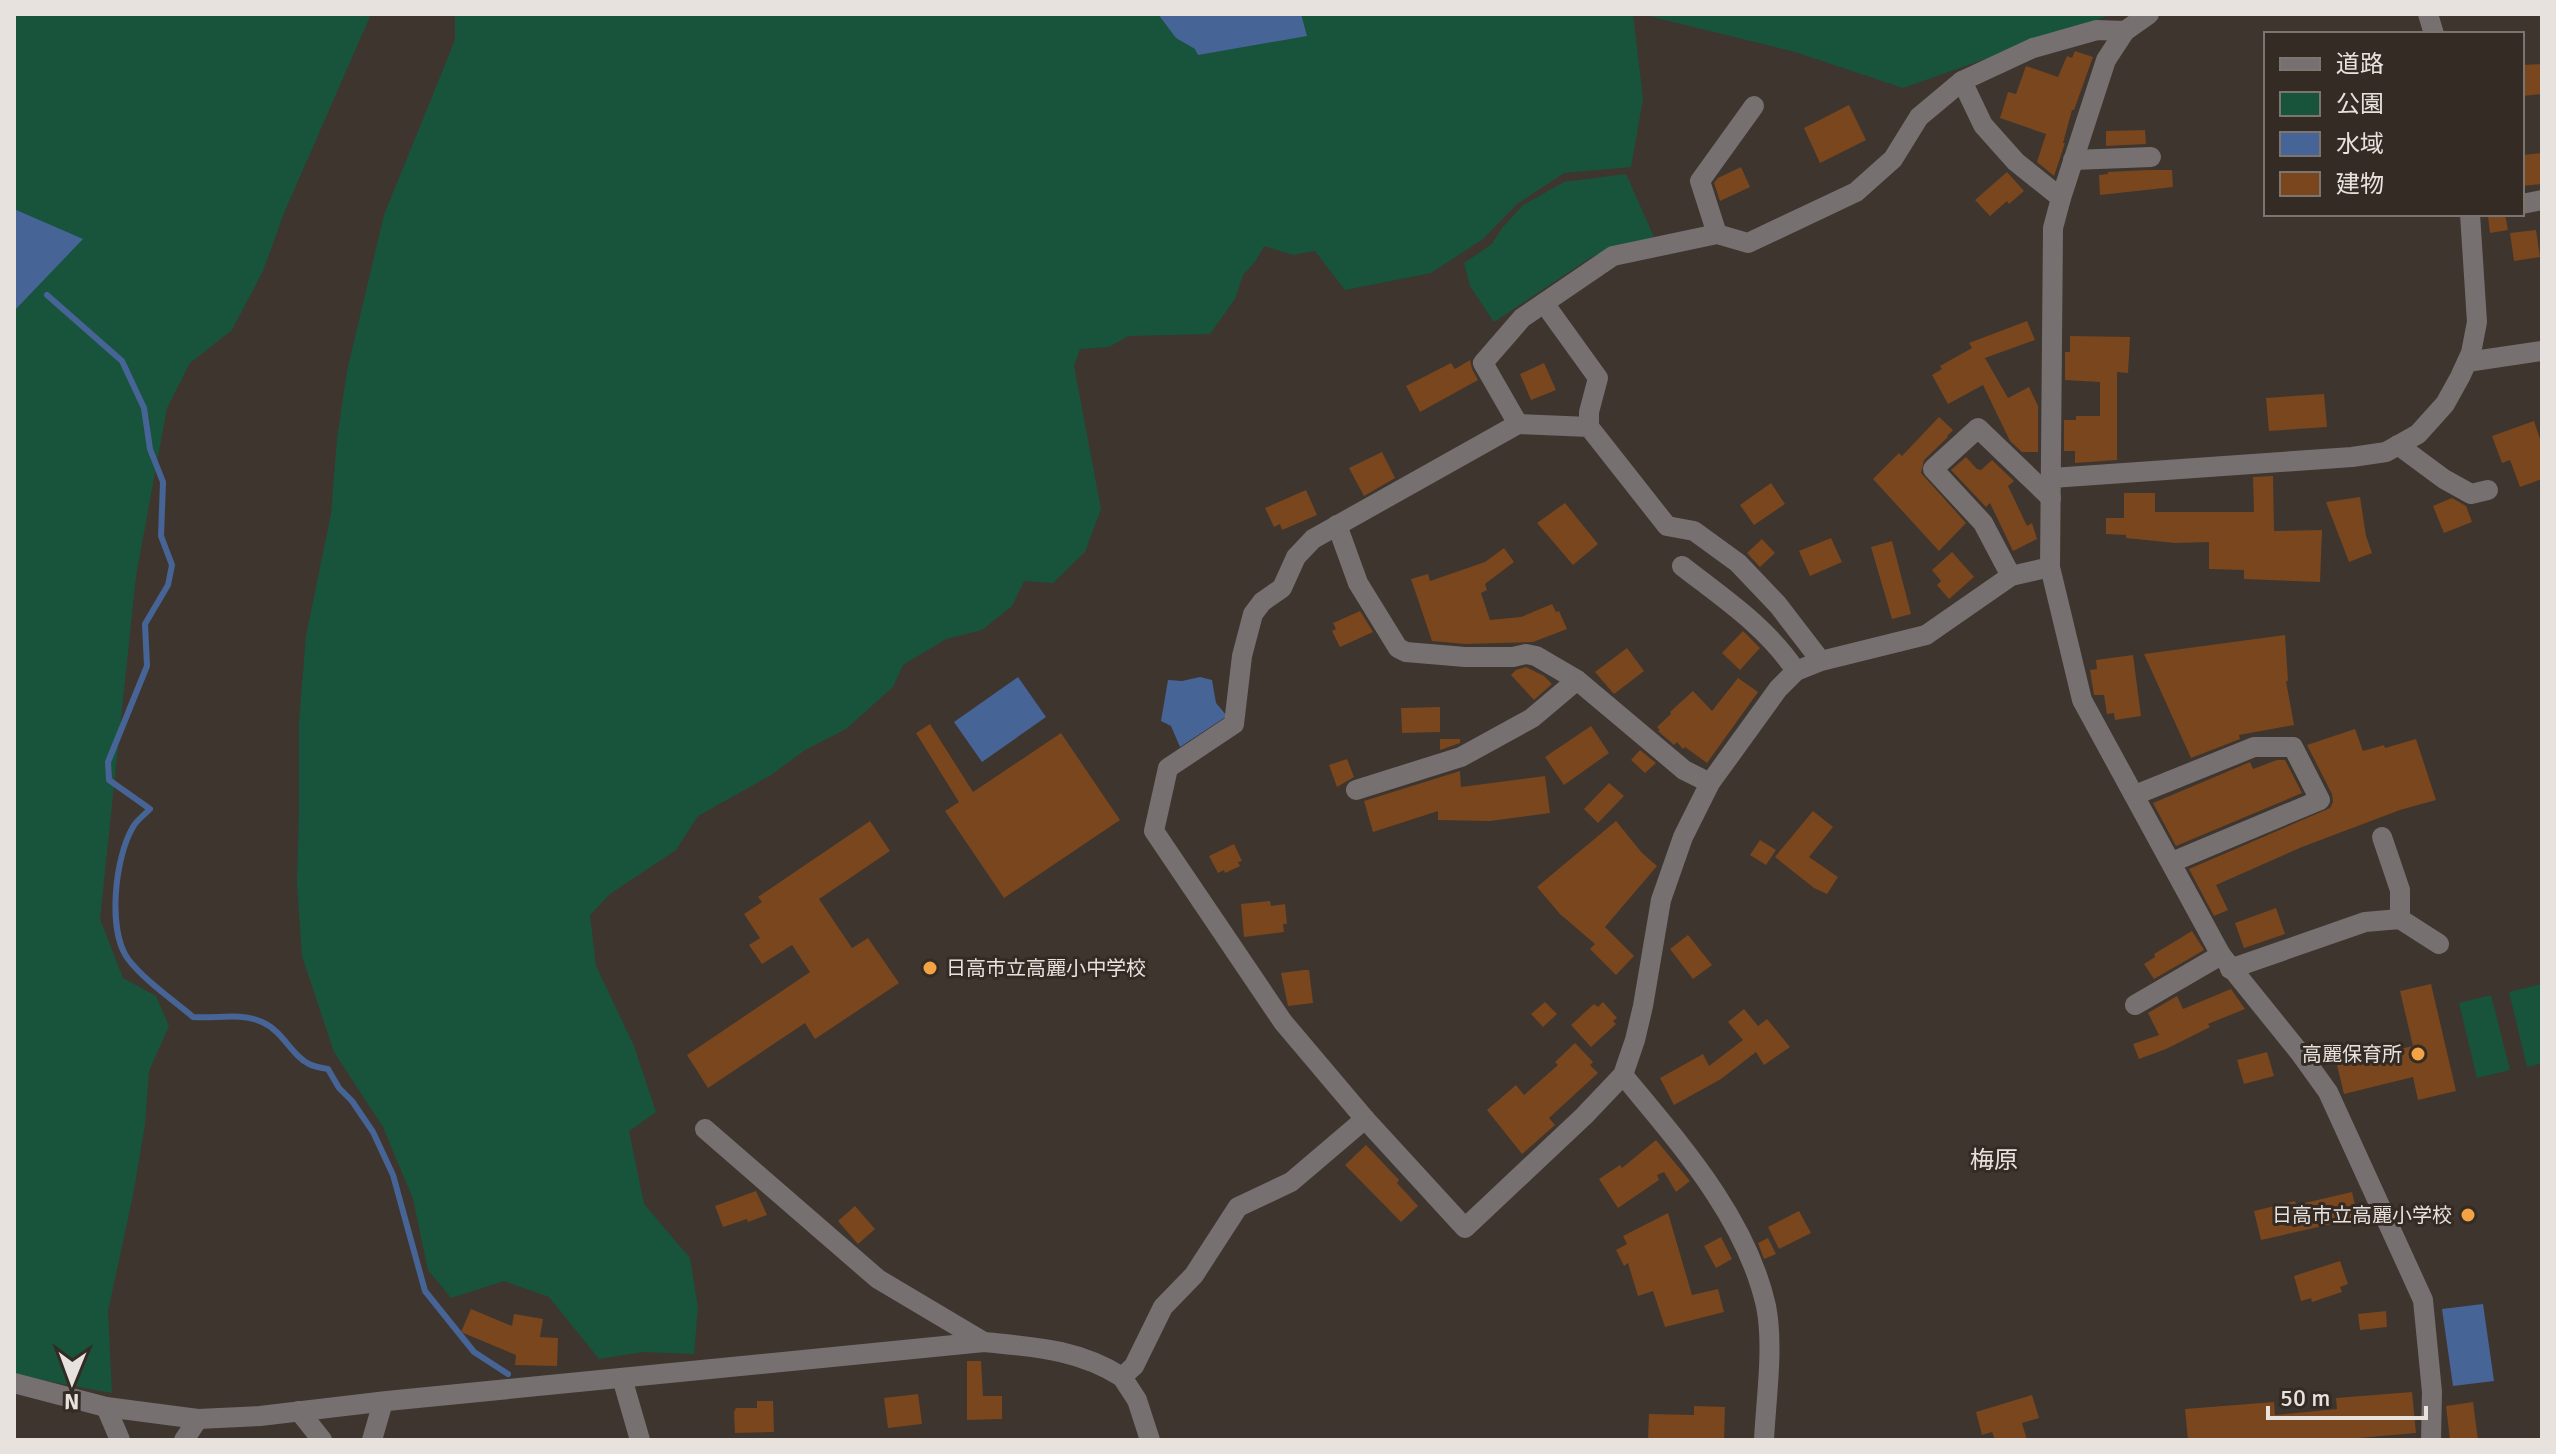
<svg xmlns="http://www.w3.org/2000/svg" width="2556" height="1454" viewBox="0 0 2556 1454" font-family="Signika,'Noto Sans JP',sans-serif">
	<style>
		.green { fill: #18543b }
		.water { fill: #476497 }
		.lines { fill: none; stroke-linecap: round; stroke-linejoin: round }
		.stream { stroke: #476497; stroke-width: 6 }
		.building { fill: #79461d }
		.minor { stroke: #767071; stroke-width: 20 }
		.poi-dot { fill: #f4a344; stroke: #342b25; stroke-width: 3 }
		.labels { text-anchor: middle; stroke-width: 6; stroke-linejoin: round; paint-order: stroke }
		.poi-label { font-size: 20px; fill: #e8e2de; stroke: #342b25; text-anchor: end }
		.quarter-label { font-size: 24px; fill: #e8e2de; stroke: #342b25 }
	</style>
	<rect width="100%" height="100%" fill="#3e352f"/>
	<g class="green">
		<polygon points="14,14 371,14 284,213 263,271 232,330 190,363 167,408 136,576 100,919 123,978 156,996 169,1026 149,1071 145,1125 133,1195 108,1311 112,1393 14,1375"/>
		<polygon points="455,14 1633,14 1643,99 1631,167 1564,173 1517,204 1483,239 1431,273 1345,290 1315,251 1293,255 1264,246 1255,262 1243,275 1235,299 1210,334 1128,336 1109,347 1080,349 1074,366 1101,509 1085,552 1053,583 1024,581 1012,606 982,630 946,639 903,665 893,687 846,729 805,750 771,775 698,816 676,850 610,894 590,915 596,966 634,1046 656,1112 629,1131 644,1204 690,1258 698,1308 694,1354 643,1352 599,1359 549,1297 504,1281 451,1298 428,1270 413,1199 383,1127 334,1052 302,956 297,883 299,812 299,722 306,636 331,514 337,439 347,371 384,215 455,40"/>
		<polygon points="1641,14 2113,14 1903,88 1795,52"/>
		<polygon points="1626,174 1654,237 1615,247 1590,258 1494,322 1470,286 1464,263 1492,244 1502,228 1523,205 1564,182"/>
		<polygon points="2542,984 2542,1063 2527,1067 2509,992"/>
		<polygon points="2491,995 2510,1070 2477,1078 2459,1003"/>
	</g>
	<g class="water">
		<polygon points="1158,14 1301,14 1307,36 1198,55 1195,49 1176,38"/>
		<polygon points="14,209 83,239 14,311"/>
		<polygon points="1018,677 1046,717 982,762 954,722"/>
		<polygon points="1200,677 1212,680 1216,703 1227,716 1180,747 1171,726 1161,721 1168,680 1182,681"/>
		<polygon points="2483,1304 2494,1381 2453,1386 2442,1309"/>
	</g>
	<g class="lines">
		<path class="stream" d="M 47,295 L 122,361 L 144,408 L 150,449 L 163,482 L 161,536 L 172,565 L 168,585 L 145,624 L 147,666 L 108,762 L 109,780 L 150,809 C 144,815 136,821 133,827 C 115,857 107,930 128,959 C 144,980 173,1000 193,1017 C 216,1019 240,1012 262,1022 C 283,1031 292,1056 309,1064 C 315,1067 322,1068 328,1069 L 339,1088 L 352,1101 L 373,1132 L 393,1175 L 425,1291 L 474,1352 L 508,1374"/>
	</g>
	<g class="building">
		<polygon points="2075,51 2093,57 2074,110 2072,110 2063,143 2065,143 2054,176 2037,162 2046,134 2000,118 2008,92 2016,94 2026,66 2058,77 2067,56 2072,58"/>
		<polygon points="2542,64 2542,94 2522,96 2522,65"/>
		<polygon points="1849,105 1866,140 1820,163 1804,128"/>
		<polygon points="2145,130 2146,144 2106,146 2106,131"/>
		<polygon points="2542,153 2542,184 2522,186 2522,155"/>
		<polygon points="1741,167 1750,187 1720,201 1714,183 1718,178"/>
		<polygon points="2147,170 2172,170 2173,187 2100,195 2099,175 2108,174 2108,172"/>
		<polygon points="2007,172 2024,191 2009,204 2007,201 1990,216 1975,200"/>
		<polygon points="2505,214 2508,230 2490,233 2488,216"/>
		<polygon points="2536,230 2540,257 2514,261 2510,233"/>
		<polygon points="2027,321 2035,340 1985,358 2008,398 2029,387 2038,406 2038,452 2022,452 2010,441 1983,385 1948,404 1932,375 1942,369 1940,366 1972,348 1969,343"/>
		<polygon points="2070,336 2130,337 2128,373 2117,372 2117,460 2075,463 2075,451 2064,451 2064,420 2076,420 2076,416 2100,416 2100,382 2065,380 2065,352 2070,352"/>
		<polygon points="1470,360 1472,369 1478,380 1420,412 1406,386 1451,363 1455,369"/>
		<polygon points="1544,363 1556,390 1531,400 1520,374"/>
		<polygon points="2324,394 2327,427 2269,431 2266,398"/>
		<polygon points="1939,417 1953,430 1947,436 1948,437 1924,460 1921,473 1966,523 1939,551 1873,479 1899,453 1902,456"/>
		<polygon points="2534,421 2542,445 2542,479 2520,487 2510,460 2502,463 2492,436"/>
		<polygon points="1382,452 1395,478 1364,496 1349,468"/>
		<polygon points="1966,457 1977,469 1981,470 1992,460 2014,481 2008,486 2027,526 2032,523 2037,539 2013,551 1990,503 1986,507 1951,470"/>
		<polygon points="2273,476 2274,531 2322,530 2320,582 2244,579 2244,570 2209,569 2209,542 2175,543 2126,538 2126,535 2106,534 2106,518 2124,518 2124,493 2155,493 2155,512 2254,512 2253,477"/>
		<polygon points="1771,483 1785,504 1754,525 1740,505"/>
		<polygon points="1306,490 1317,515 1282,530 1280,524 1274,527 1265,508"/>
		<polygon points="2360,497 2366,536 2372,553 2349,562 2326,502"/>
		<polygon points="2452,498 2466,506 2472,522 2444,533 2433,506"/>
		<polygon points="1565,503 1598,544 1573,565 1537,523"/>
		<polygon points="1831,538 1842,562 1810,576 1799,551"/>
		<polygon points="1762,539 1775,553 1760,567 1747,553"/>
		<polygon points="1892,541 1911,614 1892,619 1871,547"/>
		<polygon points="1504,548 1514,562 1485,584 1487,590 1481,593 1490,620 1521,617 1552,604 1556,612 1559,611 1567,629 1533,642 1466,644 1432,641 1411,579 1428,574 1430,581 1485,562"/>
		<polygon points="1952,552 1974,577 1949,599 1937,585 1941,581 1932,570"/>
		<polygon points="1360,611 1373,632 1340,647 1332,631 1336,629 1333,623"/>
		<polygon points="1743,631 1760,648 1740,670 1722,653"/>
		<polygon points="2285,635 2288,681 2286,681 2294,725 2239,735 2240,739 2191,758 2144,654"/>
		<polygon points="1627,648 1644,671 1614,694 1595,672"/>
		<polygon points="2133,655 2141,716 2115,720 2114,713 2107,714 2104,695 2094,695 2090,670 2097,669 2096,660"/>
		<polygon points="1526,667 1544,676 1552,684 1534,700 1511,675 1516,670"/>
		<polygon points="1738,678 1758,692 1707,763 1685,747 1683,749 1677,742 1674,745 1658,731 1660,730 1657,727 1671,714 1670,712 1693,691 1712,711"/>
		<polygon points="1440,707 1440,732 1402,733 1401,708"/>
		<polygon points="930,724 973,792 1061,733 1120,820 1004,898 945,811 959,802 916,733"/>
		<polygon points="1591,726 1609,753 1564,785 1545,757"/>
		<polygon points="2355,729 2363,751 2384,745 2385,748 2416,739 2436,800 2400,810 2302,847 2216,885 2228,910 2214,916 2189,869 2330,808 2333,802 2332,794 2307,745"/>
		<polygon points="1440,739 1460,739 1460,743 1440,750"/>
		<polygon points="1640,750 1656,763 1645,773 1631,760"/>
		<polygon points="1347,759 1354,777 1337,787 1329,765"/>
		<polygon points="2277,760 2285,760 2302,793 2176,846 2153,803 2250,762 2253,769"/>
		<polygon points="1460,771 1461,787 1545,776 1550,813 1490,821 1438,820 1438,811 1373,832 1364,801"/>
		<polygon points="1609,783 1624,796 1598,823 1584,809"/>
		<polygon points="1813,811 1833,827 1809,857 1838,877 1827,894 1814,888 1775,857"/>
		<polygon points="870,821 890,851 819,899 852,948 868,938 899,983 815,1039 805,1023 708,1088 687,1055 810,972 792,945 762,964 749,945 760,938 744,914 762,902 758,897"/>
		<polygon points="1616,821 1642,853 1657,866 1605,927 1634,956 1616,975 1590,949 1595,944 1560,914 1537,887"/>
		<polygon points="1760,840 1776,850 1766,865 1750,855"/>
		<polygon points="1234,844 1242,861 1238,862 1240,866 1225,873 1224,870 1218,873 1209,856"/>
		<polygon points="1270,901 1271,906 1285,904 1287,924 1283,924 1284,932 1244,937 1241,904"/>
		<polygon points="2276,908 2285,934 2244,948 2235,923"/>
		<polygon points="2192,931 2204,950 2154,979 2144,964 2155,957 2154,954"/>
		<polygon points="1688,935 1712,965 1693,979 1670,949"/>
		<polygon points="1304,970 1309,970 1313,1003 1288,1006 1281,973"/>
		<polygon points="2431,984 2456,1091 2418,1100 2413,1077 2344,1094 2335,1057 2357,1051 2358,1059 2413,1046 2400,991"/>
		<polygon points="2231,989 2245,1009 2208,1024 2210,1027 2166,1049 2139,1059 2133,1044 2159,1035 2148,1013 2177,996 2183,1009"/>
		<polygon points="1545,1002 1557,1014 1543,1027 1531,1014"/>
		<polygon points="1603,1002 1617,1018 1613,1021 1616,1024 1591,1047 1571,1025 1594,1004 1598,1007"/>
		<polygon points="1744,1009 1758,1026 1767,1019 1790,1047 1764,1065 1756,1052 1721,1079 1674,1105 1660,1078 1703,1054 1709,1066 1743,1040 1728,1022"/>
		<polygon points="1575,1043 1593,1062 1590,1065 1598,1073 1549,1118 1555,1125 1522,1154 1487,1110 1516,1085 1524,1095 1558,1065 1555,1062"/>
		<polygon points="2267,1052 2274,1076 2244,1084 2237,1060"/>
		<polygon points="1656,1140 1690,1181 1676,1192 1664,1172 1657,1175 1659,1180 1618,1208 1599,1179 1620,1165 1622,1168"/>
		<polygon points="1366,1145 1399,1180 1397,1183 1418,1206 1401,1222 1345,1165"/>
		<polygon points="756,1191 767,1215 748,1222 747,1219 723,1227 715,1206"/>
		<polygon points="2352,1192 2358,1218 2261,1240 2254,1211 2295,1201 2296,1205"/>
		<polygon points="855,1206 875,1229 858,1244 838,1221"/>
		<polygon points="1799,1211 1811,1233 1779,1249 1768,1227"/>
		<polygon points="1668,1213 1692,1295 1718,1289 1724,1312 1665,1327 1653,1291 1638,1296 1628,1263 1624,1266 1616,1250 1627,1244 1623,1236"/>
		<polygon points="1721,1237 1732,1259 1716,1268 1704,1246"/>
		<polygon points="1768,1238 1776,1254 1764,1259 1758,1243"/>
		<polygon points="2340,1261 2348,1284 2340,1287 2342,1292 2312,1302 2311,1298 2301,1301 2294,1276"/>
		<polygon points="471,1309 512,1326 514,1314 543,1319 540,1337 558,1338 557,1366 515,1365 516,1355 461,1332"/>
		<polygon points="2386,1311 2387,1327 2360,1330 2358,1314"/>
		<polygon points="967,1361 981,1361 983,1396 1002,1396 1002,1419 967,1420"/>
		<polygon points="2412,1392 2416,1433 2336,1440 2188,1440 2185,1409 2274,1402 2275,1415 2337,1409 2336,1398"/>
		<polygon points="918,1394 922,1424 888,1428 884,1398"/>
		<polygon points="2032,1395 2039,1418 2022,1423 2027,1440 1995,1440 1992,1432 1982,1435 1976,1412"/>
		<polygon points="757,1401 773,1401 774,1432 735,1433 734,1412 736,1408 757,1408"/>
		<polygon points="2473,1402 2478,1440 2450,1440 2446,1406"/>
		<polygon points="1694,1406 1725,1407 1724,1440 1648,1440 1649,1414 1694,1415"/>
	</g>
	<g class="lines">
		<g class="minor">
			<polyline points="2149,14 2125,31 2106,60 2061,198 2053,228 2050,567 2082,700 2221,955 2300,1053 2328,1092 2423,1300 2432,1392 2431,1440"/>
			<polyline points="2428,14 2434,34"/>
			<polyline points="1962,81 1983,125 2016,162 2061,198"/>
			<polyline points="2073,160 2151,157"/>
			<polyline points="2522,204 2542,200"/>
			<polyline points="1717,234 1700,181 1754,106"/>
			<polyline points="1544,303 1598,378 1589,412 1589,427"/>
			<polyline points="2467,362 2542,351"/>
			<polyline points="1518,424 1483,363 1522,318 1613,256 1717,234 1748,243 1856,192 1893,159 1919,117 1962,81 2033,48 2097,30 2125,31"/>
			<polyline points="2398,445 2444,479 2471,494 2488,490"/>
			<polyline points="2052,478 2352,457 2386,452 2418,434 2445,404 2460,377 2471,353 2477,322 2470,214"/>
			<polyline points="1337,525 1358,583 1398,648 1406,652 1465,657 1513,657 1526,654 1536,656 1577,680 1684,770 1710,783"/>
			<path d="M 1682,566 C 1723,598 1767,627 1796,671"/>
			<polyline points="2011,576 1983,523 1933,469 1978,428 2051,498"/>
			<polyline points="1821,661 1778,605 1738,563 1694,531 1667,526 1589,427 1518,424 1313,539 1296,557 1282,588 1262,602 1253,614 1242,656 1234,724 1168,768 1154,831 1283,1022 1365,1119 1465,1228 1584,1116 1623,1075 1635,1040 1643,1006 1661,900 1683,837 1710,783 1778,689 1796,671 1821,661 1926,635 2011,576 2050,567"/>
			<polyline points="1356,790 1461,757 1532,718 1577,680"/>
			<polyline points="2135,795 2254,747 2293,747 2320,800 2172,862"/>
			<polyline points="2382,837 2400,890 2400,919"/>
			<polyline points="2230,969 2365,922 2400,919 2439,944"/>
			<polyline points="2135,1005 2221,955"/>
			<path d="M 1623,1075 C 1679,1143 1746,1217 1766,1306 C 1774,1346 1766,1399 1764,1440"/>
			<polyline points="705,1129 878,1279 984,1342"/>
			<polyline points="1122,1377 1137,1400 1150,1440"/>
			<polyline points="622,1378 640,1440"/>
			<path d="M 14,1383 L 106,1407 L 198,1419 L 260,1416 L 387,1401 L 984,1342 C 1034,1347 1078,1349 1122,1377 L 1134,1366 L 1163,1307 L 1194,1275 L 1238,1207 L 1291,1182 L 1365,1119"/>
			<polyline points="106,1407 120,1440"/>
			<polyline points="299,1411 322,1440"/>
			<polyline points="184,1440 198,1419"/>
			<polyline points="372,1440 383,1402"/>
		</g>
	</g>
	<g class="poi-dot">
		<circle cx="930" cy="968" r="8"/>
		<circle cx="2418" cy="1054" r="8"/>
		<circle cx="2468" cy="1215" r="8"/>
	</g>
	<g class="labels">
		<g class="poi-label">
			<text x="946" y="975" text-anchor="start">日高市立高麗小中学校</text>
			<text x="2402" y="1061">高麗保育所</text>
			<text x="2452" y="1222">日高市立高麗小学校</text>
		</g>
		<g class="quarter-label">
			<text x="1994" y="1168">梅原</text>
		</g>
	</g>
	<rect width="2556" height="1454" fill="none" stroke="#e8e2de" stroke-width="32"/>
	<rect x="2264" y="32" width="260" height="184" fill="#342b25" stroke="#7c746f" stroke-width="2"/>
	<rect x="2280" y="58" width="40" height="12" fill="#767071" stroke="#7c746f" stroke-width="2"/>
	<text x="2336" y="72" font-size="24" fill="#e8e2de">道路</text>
	<rect x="2280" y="92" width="40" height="24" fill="#18543b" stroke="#7c746f" stroke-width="2"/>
	<text x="2336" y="112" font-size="24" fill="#e8e2de">公園</text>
	<rect x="2280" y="132" width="40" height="24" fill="#476497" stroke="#7c746f" stroke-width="2"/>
	<text x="2336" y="152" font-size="24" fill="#e8e2de">水域</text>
	<rect x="2280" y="172" width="40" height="24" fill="#79461d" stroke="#7c746f" stroke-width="2"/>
	<text x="2336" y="192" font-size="24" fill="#e8e2de">建物</text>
	<g transform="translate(72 1382) rotate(181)" stroke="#342b25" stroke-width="6" paint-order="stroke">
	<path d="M0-6L14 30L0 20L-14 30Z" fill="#e8e2de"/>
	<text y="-12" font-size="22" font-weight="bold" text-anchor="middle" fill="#e8e2de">N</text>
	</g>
	<path d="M2268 1406v12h158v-12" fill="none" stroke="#e8e2de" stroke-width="4"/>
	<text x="2280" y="1406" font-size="24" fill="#e8e2de" stroke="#342b25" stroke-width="6" paint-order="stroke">50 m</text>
</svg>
